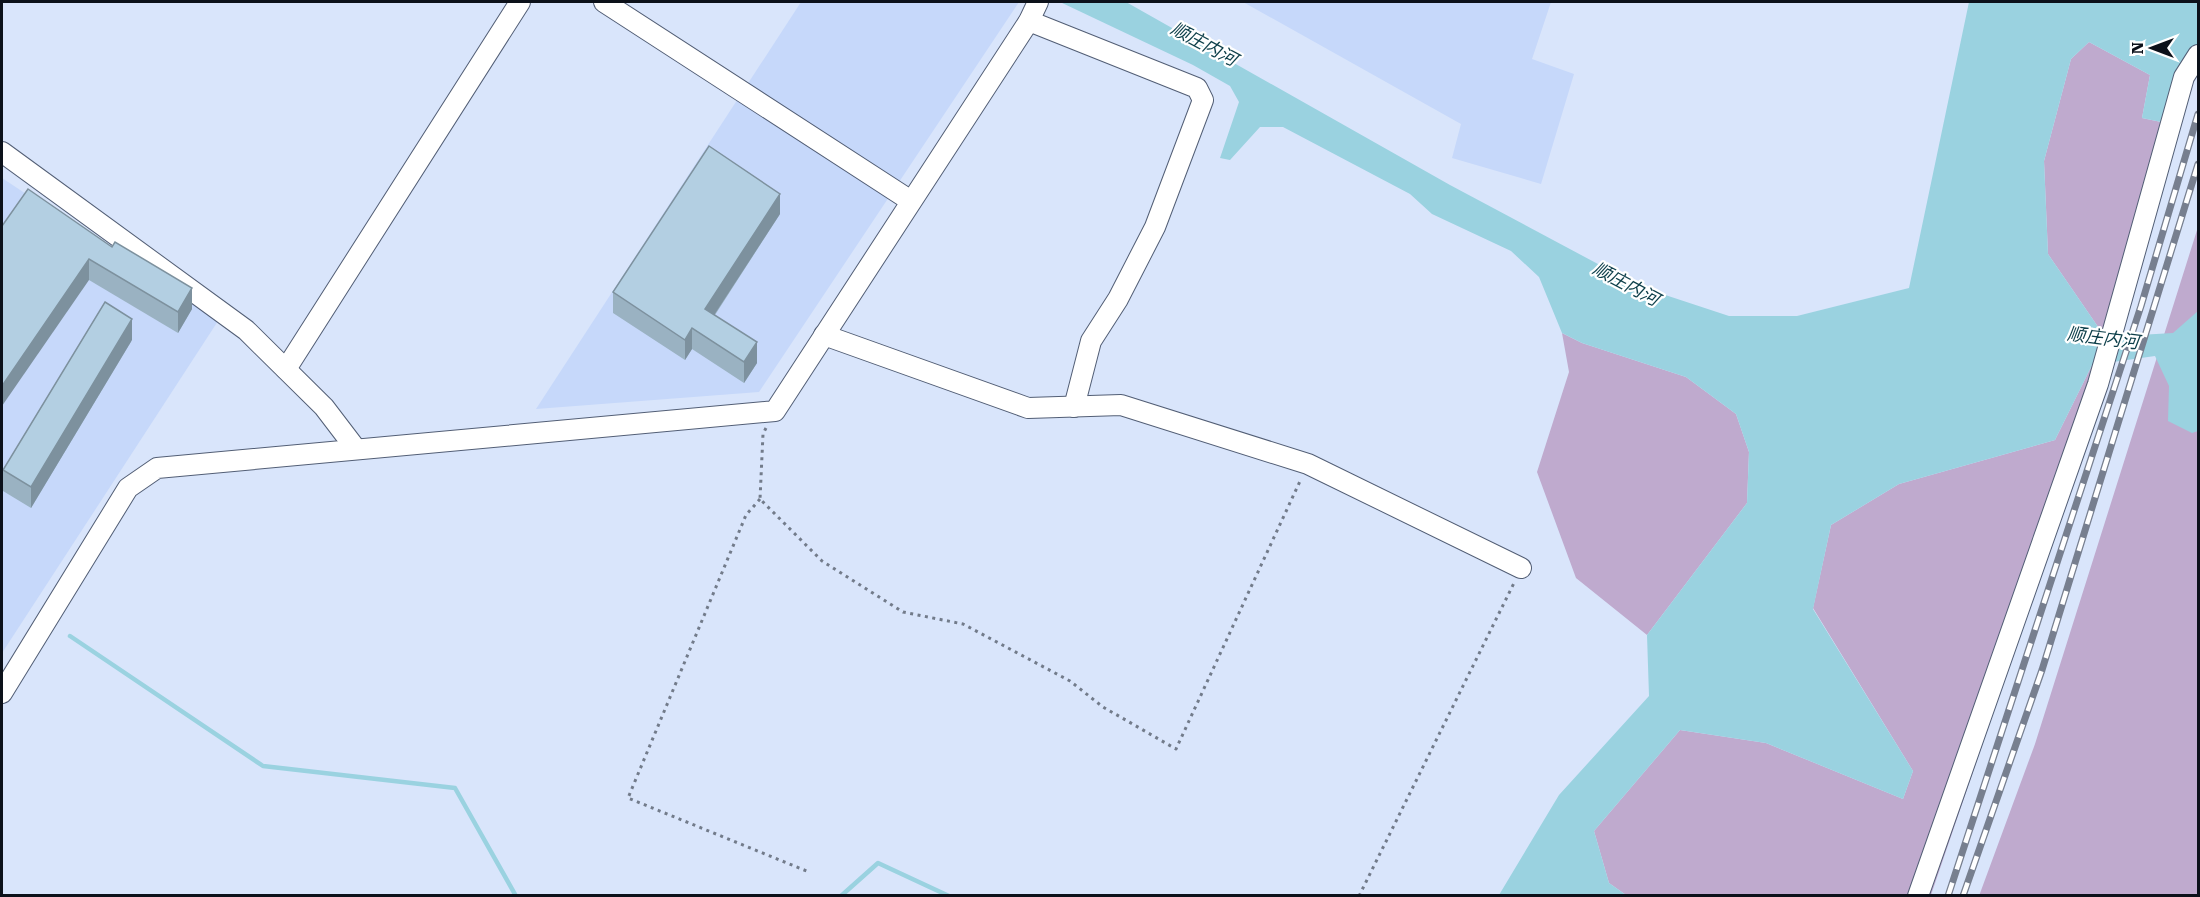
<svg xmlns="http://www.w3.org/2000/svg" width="2200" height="897" viewBox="0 0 2200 897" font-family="'Roboto Serif','Noto Sans SC',serif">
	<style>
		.built { fill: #c6d8fa }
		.green { fill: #bfaace }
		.water { fill: #9ad2e0 }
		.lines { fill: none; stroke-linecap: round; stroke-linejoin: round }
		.stream { stroke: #9ad2e0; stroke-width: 4.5 }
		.minor-casing { stroke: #525e75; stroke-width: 22 }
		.path { stroke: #727b8a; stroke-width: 3; stroke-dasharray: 3 4.5; stroke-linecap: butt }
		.minor { stroke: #fff; stroke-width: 20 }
		.rail-casing { stroke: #777f8f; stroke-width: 7 }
		.rail { stroke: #fff; stroke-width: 4.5; stroke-dasharray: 14; stroke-linecap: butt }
		.wall { fill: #9ab2c2 }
		.shaded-wall { fill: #7d919e }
		.building { fill: #b3cfe2; stroke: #7d919e; stroke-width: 1.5 }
		.labels { text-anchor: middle; stroke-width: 4.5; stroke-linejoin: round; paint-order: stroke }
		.water-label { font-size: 18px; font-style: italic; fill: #0d3f4a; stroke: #fff }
	</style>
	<rect width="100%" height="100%" fill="#d9e5fb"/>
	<g class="built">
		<polygon points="801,2 1019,2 759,392 536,409"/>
		<polygon points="1243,2 1551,2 1532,59 1574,74 1541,184 1452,158 1461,124"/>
		<polygon points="2,178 218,321 2,653"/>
	</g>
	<g class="green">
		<polygon points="2089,42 2150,75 2142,118 2166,123 2105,337 2048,254 2044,161 2071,59"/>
		<polygon points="2198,227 2198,895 1979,896 2035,744"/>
		<polygon points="1562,333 1582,343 1686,377 1736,414 1749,452 1747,503 1647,635 1576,578 1537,472 1569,372"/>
		<polygon points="2113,362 1931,895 1626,895 1609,883 1594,831 1680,730 1766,743 1903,799 1913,771 1813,608 1831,525 1899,484 2055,440 2092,365"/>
	</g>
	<polygon class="water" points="1060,2 1126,2 1450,185 1641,287 1729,316 1797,316 1909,288 1969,2 2198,2 2198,48 2166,123 2142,118 2150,75 2089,42 2071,59 2044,161 2048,254 2105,337 2173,333 2198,311 2198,431 2192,433 2168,421 2169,386 2155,356 2092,365 2055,440 1899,484 1831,525 1813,609 1913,771 1903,799 1766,743 1680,730 1594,831 1609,883 1626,895 1499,895 1559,795 1649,696 1647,635 1747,503 1749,452 1736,414 1686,377 1582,343 1562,333 1539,277 1511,251 1432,214 1410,194 1283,127 1260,127 1230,160 1220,158 1239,102 1230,86 1193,65"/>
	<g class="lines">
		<g class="stream">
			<polyline points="70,636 263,766 455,788 516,896"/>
			<polyline points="841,896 878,863 949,896"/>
		</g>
		<defs>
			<g id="minor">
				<polyline points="604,2 911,201"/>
				<polyline points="1029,21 1197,88 1203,100 1155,227 1118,299 1091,341 1074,407"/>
				<polyline points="2,152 246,330 324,407 356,449"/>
				<polyline points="824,335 1028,408 1121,405 1308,464 1521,568"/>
				<polyline points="286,369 520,2"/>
				<polyline points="2,693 128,488 157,468 775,411 1029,21 1038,2"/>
				<polyline points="1918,896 2098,384 2184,77 2198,55"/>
			</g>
		</defs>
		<use href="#minor" class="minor-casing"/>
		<g class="path">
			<polyline points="766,428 763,434 760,499 822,561 903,612 963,624 1070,681 1103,707 1176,749 1301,479"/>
			<polyline points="760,499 746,515 628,798 809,872"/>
			<polyline points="1359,896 1514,583"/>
		</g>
		<use href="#minor" class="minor"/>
		<defs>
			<g id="rail">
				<polyline points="1948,896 2141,306 2198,114"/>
				<polyline points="1963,896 2042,670 2198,164"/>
			</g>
		</defs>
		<use href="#rail" class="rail-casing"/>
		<use href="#rail" class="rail"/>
	</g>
	<g class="wall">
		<polygon points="780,214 715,315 757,363 744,383 692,349 685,360 613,313 613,292"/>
		<polygon points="2,226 112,247 192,309 178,333 89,280"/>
		<polygon points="132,340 31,508 3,491 3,470"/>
	</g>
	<g class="shaded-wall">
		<polygon points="780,194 780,214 705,329 705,309"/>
		<polygon points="89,259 89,280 2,406 2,386"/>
		<polygon points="192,288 192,309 178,333 178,312"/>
		<polygon points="132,319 132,340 31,508 31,487"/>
		<polygon points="692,328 692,349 685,360 685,340"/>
		<polygon points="757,342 757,363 744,383 744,362"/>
	</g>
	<g class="building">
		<polygon points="709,146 780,194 705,309 757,342 744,362 692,328 685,340 613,292"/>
		<polygon points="28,189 112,247 115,242 192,288 178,312 89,259 2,386 2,226"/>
		<polygon points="105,302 132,319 31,487 3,470"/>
	</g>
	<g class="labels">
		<g class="water-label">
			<text transform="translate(1204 44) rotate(28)" y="6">顺庄内河</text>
			<text transform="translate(1626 284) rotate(28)" y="6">顺庄内河</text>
			<text transform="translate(2103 338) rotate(7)" y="6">顺庄内河</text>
		</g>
	</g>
	<rect width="2200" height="897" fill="none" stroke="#0c111a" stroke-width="6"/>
	<g transform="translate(2152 48) rotate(270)" stroke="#ffffff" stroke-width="4.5" paint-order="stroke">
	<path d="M0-4.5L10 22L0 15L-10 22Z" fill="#0c111a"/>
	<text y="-9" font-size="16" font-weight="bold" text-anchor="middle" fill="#0c111a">N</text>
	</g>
</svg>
